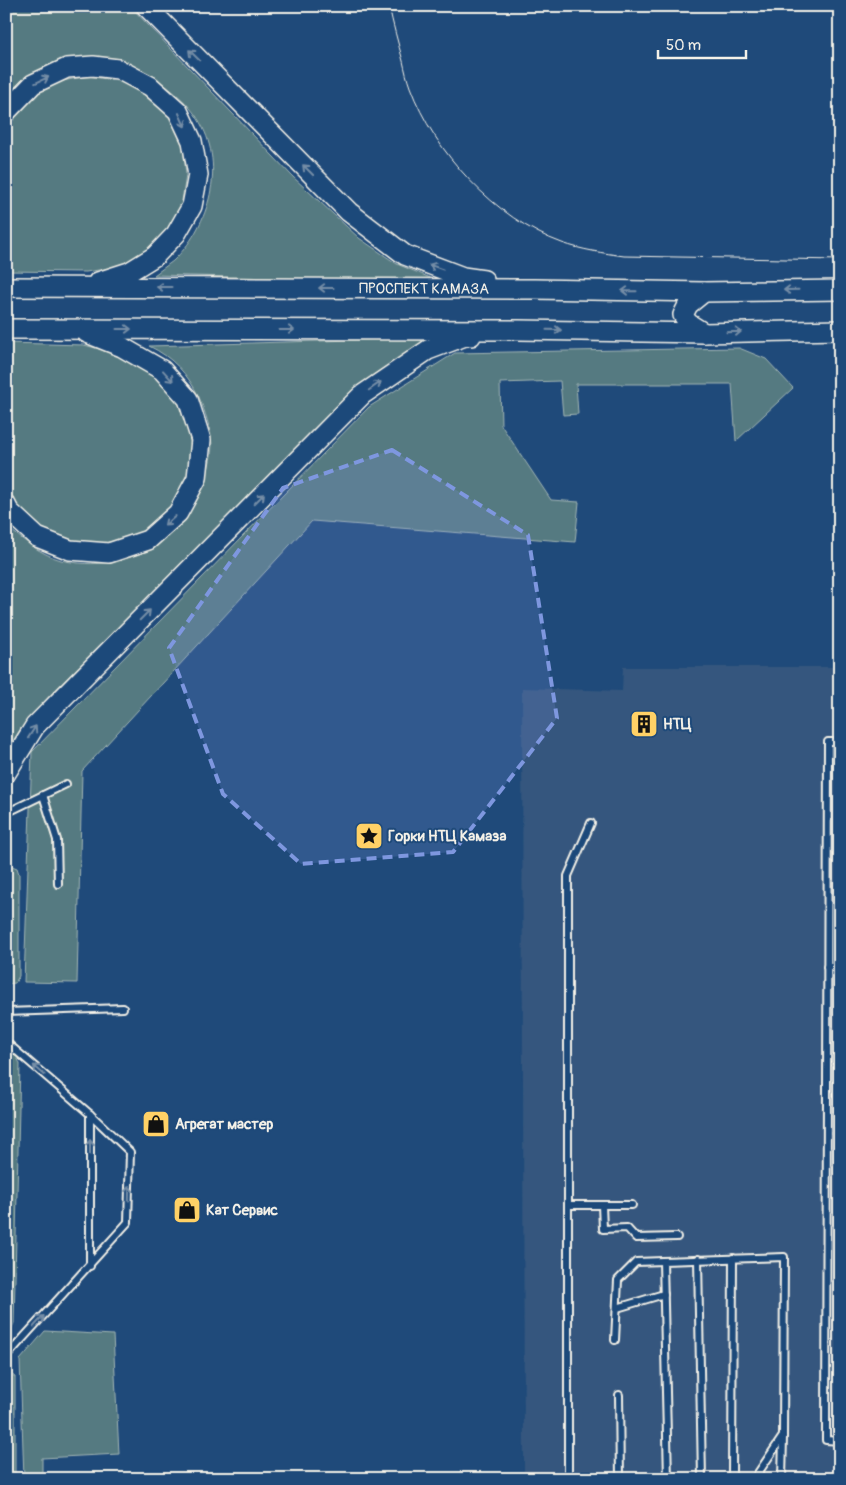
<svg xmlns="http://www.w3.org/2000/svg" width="846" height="1485" viewBox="0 0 846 1485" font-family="Pangolin,sans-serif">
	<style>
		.built { fill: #34577e }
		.green { fill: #547a81; stroke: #a4b6b4 }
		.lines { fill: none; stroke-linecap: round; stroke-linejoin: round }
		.lane-casing { stroke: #f4f1e8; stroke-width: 10 }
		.primary-casing { stroke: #f4f1e8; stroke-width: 22 }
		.lane { stroke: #1f4a7a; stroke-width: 6 }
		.primary { stroke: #1f4a7a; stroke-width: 19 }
		.tram { stroke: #f4f1e8; stroke-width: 1 }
		.oneway { stroke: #748da6 }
		.marked { fill: #7e97df; fill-opacity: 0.2; stroke: #7e97df; stroke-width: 4; stroke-dasharray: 10 6; stroke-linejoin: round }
		.labels { text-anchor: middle; stroke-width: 4; stroke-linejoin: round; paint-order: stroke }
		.street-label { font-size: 15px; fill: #f4f1e8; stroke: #1f4a7a }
		.poi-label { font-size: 15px; font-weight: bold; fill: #f4f1e8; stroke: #1f4a7a; text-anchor: start }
	</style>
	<rect width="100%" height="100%" fill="#1f4a7a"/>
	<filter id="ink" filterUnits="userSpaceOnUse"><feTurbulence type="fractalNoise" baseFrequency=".02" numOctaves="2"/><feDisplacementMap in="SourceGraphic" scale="10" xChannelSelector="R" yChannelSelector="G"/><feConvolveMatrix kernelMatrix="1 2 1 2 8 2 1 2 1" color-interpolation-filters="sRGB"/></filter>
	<g filter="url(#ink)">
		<polygon class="built" points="623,667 833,667 833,719 840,720 840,1479 524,1479 522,688 622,691"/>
		<g class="green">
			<path d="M 6,6 L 130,6 L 293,177 L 359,238 L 397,264 L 440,282 L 154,275 C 160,270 167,266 173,261 C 207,229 225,172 203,128 C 196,113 184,100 171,90 C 154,75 131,68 109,60 L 6,101 Z"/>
			<polygon points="88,76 118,81 145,93 170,118 183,146 186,175 181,207 162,237 141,254 117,267 86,272 6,271 6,127 29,98 52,83"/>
			<path d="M 389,339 L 431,339 C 397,359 363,378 336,408 L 52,693 L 21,728 L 6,752 L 6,526 C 23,540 40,554 61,560 C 126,576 189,538 207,475 C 209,465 212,455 212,445 C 211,429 205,412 199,397 C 188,374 172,357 149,346 Z"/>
			<polygon points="6,343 84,345 115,353 141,365 171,391 185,415 192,452 186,483 170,508 145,530 118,544 91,545 55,538 28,524 10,502 6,495"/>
			<polygon points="739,348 766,359 793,388 736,441 732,384 576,384 578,414 563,415 560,381 500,383 501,425 551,500 579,502 575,542 312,521 82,771 77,983 24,982 32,752 369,407 455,353"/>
			<polygon points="12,866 17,868 19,874 19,976 15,983 7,984 6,982 6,868"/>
			<path d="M 6,1053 C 15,1053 17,1057 20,1064 L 14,1323 L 9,1335 L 6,1337 Z"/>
			<polygon points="45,1331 113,1335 119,1454 42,1458 42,1479 24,1479 20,1360"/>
			<polygon points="11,1374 15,1377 15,1479 6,1479 6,1376"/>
		</g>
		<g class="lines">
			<defs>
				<g id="lane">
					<polyline points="840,742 828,742 826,1440 840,1441"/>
					<polyline points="43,795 57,840 58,884"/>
					<polyline points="6,813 66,784"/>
					<polyline points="827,967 840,967"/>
					<polyline points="6,1012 123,1008"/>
					<polyline points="6,1042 90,1114 130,1152 128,1222 6,1357"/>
					<polyline points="568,1205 632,1205"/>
					<polyline points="602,1205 603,1229 627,1228 636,1238 677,1237"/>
					<polyline points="698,1259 702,1479"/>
					<polyline points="90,1266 90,1114"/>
					<polyline points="617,1308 664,1294"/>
					<polyline points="615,1340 618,1280 636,1262 663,1261"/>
					<polyline points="619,1395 620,1479"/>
					<polyline points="568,1479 568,876 591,823"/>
					<polyline points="668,1479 663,1261 784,1257 783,1436 754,1479"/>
					<polyline points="732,1479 733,1258"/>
					<polyline points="782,1479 783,1437"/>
				</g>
				<g id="primary">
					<polyline points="146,6 349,212 405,255 463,277 484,280"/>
					<polyline points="6,112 33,84 67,68 93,66 118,69 150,86 178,111 192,141 198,175 192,206 176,234 155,256 129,272 98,282"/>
					<path id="s1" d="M 6,287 L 534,289 L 704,292 L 840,290"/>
					<polyline points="704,292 688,305 683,315 688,323 704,333"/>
					<polyline points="6,329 519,330 704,333 840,330"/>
					<polyline points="6,505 9,511 37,537 70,550 109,553 148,540 178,513 197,478 201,440 188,399 162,370 122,347 87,333"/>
					<polyline points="6,773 35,726 362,395 428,350 465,336 471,336"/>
				</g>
			</defs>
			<use href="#lane" class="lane-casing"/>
			<use href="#primary" class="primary-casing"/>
			<use href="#lane" class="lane"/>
			<use href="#primary" class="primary"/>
			<path class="tram" d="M 389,6 C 393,25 398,43 403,61 C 405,70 407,79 410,87 C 434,152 495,219 562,243 C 582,250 603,253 624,256 L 840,260"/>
		</g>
		<defs><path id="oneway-shaft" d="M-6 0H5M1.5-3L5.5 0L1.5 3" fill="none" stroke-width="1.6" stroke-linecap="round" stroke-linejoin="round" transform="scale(1.25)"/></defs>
		<g class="oneway">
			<use href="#oneway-shaft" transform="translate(194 55) rotate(-135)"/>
			<use href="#oneway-shaft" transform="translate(42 80) rotate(-25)"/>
			<use href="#oneway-shaft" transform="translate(182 120) rotate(66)"/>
			<use href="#oneway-shaft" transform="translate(308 170) rotate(-135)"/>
			<use href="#oneway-shaft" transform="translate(436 267) rotate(-160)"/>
			<use href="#oneway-shaft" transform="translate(164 287) rotate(-180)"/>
			<use href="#oneway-shaft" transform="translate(326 288) rotate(-180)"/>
			<use href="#oneway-shaft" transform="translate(791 290) rotate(179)"/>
			<use href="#oneway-shaft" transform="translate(629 291) rotate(-179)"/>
			<use href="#oneway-shaft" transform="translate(124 329)"/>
			<use href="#oneway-shaft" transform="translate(287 330)"/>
			<use href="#oneway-shaft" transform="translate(554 330) rotate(1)"/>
			<use href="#oneway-shaft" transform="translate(734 332) rotate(-2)"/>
			<use href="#oneway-shaft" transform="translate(168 376) rotate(48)"/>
			<use href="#oneway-shaft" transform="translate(375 386) rotate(-35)"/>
			<use href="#oneway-shaft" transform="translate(259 499) rotate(-45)"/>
			<use href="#oneway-shaft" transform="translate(170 521) rotate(139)"/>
			<use href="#oneway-shaft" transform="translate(145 615) rotate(-45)"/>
			<use href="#oneway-shaft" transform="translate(32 732) rotate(-57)"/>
			<use href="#oneway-shaft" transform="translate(39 1070) rotate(-139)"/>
			<use href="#oneway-shaft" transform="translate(90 1147) rotate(-90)"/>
			<use href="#oneway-shaft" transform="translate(129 1193) rotate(-89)"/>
			<use href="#oneway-shaft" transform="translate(39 1321) rotate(-47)"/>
		</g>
	</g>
	<path class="marked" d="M 392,450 L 528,535 L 557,718 L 453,852 L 301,864 L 223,794 L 169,648 L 283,488 Z"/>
	<defs>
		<symbol id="building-square" viewBox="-11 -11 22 22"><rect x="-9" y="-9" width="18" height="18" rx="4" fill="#ffd166" stroke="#1f4a7a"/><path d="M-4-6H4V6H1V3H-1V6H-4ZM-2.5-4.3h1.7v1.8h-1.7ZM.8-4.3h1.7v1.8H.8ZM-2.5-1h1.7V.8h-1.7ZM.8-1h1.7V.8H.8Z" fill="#111"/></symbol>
		<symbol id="sight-square" viewBox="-11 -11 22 22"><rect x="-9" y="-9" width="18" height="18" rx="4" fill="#ffd166" stroke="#1f4a7a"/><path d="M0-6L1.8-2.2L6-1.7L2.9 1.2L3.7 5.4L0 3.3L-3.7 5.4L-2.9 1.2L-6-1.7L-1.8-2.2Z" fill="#111"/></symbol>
		<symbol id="shop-square" viewBox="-11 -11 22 22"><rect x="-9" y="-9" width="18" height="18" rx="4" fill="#ffd166" stroke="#1f4a7a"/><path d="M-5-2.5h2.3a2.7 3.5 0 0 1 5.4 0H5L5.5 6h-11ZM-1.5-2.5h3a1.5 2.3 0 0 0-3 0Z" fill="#111"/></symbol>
	</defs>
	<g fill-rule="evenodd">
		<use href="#building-square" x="628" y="708" width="32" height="32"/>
		<use href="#sight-square" x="353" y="820" width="32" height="32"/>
		<use href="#shop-square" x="140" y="1108" width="32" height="32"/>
		<use href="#shop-square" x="171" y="1194" width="32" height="32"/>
	</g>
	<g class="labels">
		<g class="street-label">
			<text dy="5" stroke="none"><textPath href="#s1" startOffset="418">ПРОСПЕКТ КАМАЗА</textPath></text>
		</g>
		<g class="poi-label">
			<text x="663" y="729">НТЦ</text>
			<text x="388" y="841">Горки НТЦ Камаза</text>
			<text x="175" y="1129">Агрегат мастер</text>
			<text x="206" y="1215">Кат Сервис</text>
		</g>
	</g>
	<rect width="846" height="1485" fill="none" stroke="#1f4a7a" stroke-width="25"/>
	<rect x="12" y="12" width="821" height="1460" fill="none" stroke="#f4f1e8" stroke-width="2" filter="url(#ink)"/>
	<path d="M658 50v8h88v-8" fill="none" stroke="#f4f1e8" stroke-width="2.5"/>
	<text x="666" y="50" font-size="15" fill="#f4f1e8" stroke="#1f4a7a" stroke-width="4" paint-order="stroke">50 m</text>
</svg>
